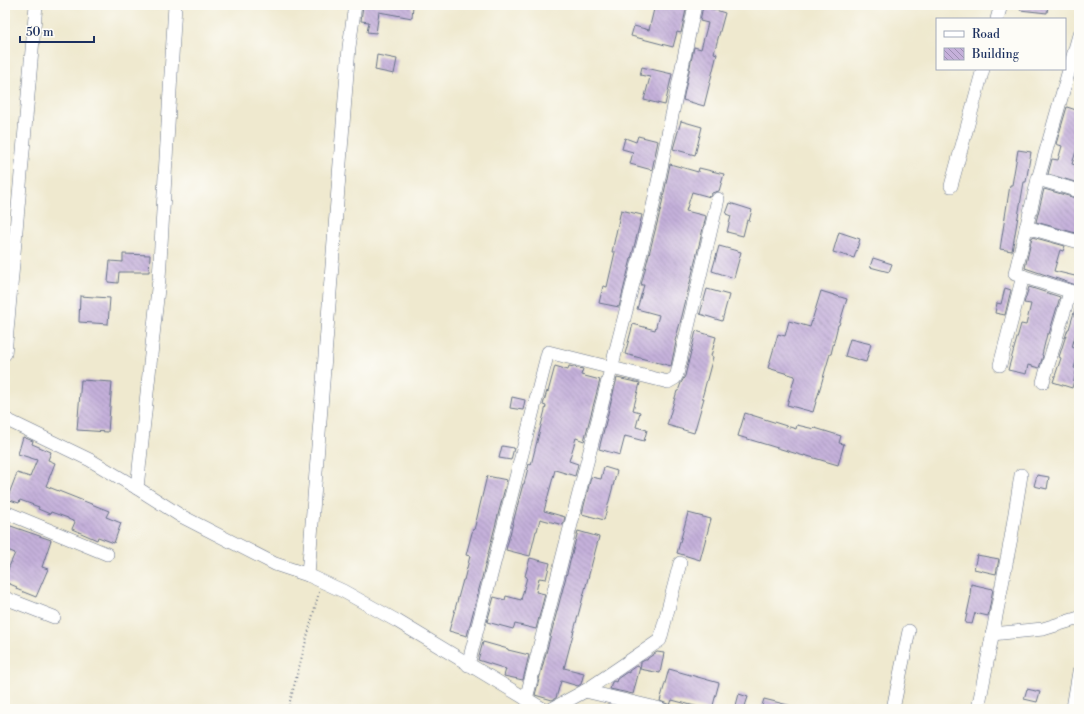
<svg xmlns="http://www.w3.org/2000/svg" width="1084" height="714" viewBox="0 0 1084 714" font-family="'Libre Bodoni',serif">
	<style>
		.building { fill: url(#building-back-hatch) }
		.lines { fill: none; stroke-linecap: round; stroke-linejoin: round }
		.minor-casing { stroke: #657086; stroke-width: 14 }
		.path { stroke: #657086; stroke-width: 2; stroke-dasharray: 1 3; stroke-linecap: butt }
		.minor { stroke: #fff; stroke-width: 13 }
	</style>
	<defs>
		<pattern id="building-back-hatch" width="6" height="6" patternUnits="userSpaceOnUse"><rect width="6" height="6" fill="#c5b0da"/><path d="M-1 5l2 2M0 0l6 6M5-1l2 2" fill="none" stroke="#9f90b4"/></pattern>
	</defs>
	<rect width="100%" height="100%" fill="#fdfcf7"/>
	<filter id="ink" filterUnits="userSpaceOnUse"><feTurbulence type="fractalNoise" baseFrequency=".025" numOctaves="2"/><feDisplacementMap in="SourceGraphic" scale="8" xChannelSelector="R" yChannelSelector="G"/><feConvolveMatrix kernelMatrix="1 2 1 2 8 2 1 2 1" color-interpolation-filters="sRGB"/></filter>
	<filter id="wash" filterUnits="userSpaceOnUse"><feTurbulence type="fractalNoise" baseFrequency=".012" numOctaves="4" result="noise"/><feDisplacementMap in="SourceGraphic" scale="16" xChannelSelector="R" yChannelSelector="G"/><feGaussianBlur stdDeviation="0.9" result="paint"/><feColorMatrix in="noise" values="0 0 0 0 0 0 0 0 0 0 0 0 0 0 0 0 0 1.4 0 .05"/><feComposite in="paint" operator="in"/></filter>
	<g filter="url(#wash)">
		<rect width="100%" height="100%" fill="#efe9cf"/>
		<g id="blocks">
			<g class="building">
				<polygon points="363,5 413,5 412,18 379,12 376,33 367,32 369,22 361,21"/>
				<polygon points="655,5 687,5 681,33 677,32 673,47 631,36 634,26 649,30"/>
				<polygon points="1020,5 1048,5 1047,13 1020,10"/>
				<polygon points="703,6 725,13 714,53 717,54 704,106 683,100 694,47 701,49 708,23 700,21"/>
				<polygon points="377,55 397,59 394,74 375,70"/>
				<polygon points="642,67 672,74 665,105 644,100 650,77 640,75"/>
				<polygon points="1067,107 1079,111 1079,142 1072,164 1079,166 1075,182 1048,174 1052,159 1058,160 1062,146 1056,144"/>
				<polygon points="681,121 702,127 695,155 673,149"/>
				<polygon points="638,136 658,141 652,170 630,164 633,152 622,149 625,138 636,142"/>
				<polygon points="1018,150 1031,152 1026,182 1024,182 1012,251 1000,249 1010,185 1012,185"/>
				<polygon points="670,164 698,172 699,168 724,174 719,191 715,192 712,193 710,197 692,192 686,211 706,216 682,316 675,341 676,342 671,366 625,354 633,324 655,330 659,315 637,309 644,285 641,285 661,208"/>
				<polygon points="1044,189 1079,199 1079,234 1036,222"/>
				<polygon points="730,203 752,210 749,221 747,220 743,236 727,232 731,216 726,214"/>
				<polygon points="621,210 642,215 619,307 599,303 603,286 607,287 615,252 612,252"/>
				<polygon points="839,232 860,239 854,258 833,252"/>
				<polygon points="1032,237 1065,246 1063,251 1060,250 1054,271 1079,277 1079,286 1025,268"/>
				<polygon points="719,246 741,252 734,278 712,271"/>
				<polygon points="123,254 150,255 149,272 119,272 118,283 108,282 110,261 123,262"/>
				<polygon points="873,258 892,264 889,272 870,267"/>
				<polygon points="1029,287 1060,297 1049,334 1047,334 1042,355 1043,356 1039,368 1028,365 1026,374 1008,370 1021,324 1026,325 1031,304 1024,303"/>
				<polygon points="1005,288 1011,290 1005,315 995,313 997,303 1001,304"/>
				<polygon points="707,289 729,295 722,321 700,314"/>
				<polygon points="821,291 847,299 839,325 838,325 831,354 830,354 813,412 787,405 795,376 768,368 778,334 785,336 789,321 810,327"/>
				<polygon points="80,296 110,298 108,324 79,322"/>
				<polygon points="1075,309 1079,311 1079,322 1072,347 1079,350 1079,352 1074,368 1077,369 1072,388 1053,382 1061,358 1059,357 1068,329 1069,329"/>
				<polygon points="696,331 716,337 711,356 713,357 702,398 704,398 694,433 667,425 677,391 678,391 681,383 685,376"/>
				<polygon points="850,339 871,344 866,362 845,356"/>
				<polygon points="555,366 568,370 569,366 583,369 581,375 600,380 584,441 576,438 569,461 578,464 575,476 555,470 544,511 565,517 563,525 540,519 537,531 536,531 530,556 506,550 523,484 524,484 529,464 531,465 546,406 543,405 547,391 548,392"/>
				<polygon points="617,378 640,383 633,410 640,412 636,427 647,430 644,441 625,436 620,455 599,449"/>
				<polygon points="81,380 112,382 108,432 77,430"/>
				<polygon points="512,397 525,400 523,410 510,408"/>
				<polygon points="745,413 796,429 797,425 814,429 815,428 841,436 839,443 844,444 838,465 804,455 804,456 738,436"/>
				<polygon points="23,437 33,441 32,444 51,452 48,460 55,463 46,486 109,511 106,517 121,523 114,543 98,537 97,540 72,529 75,522 68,519 68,518 51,512 50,514 38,509 39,507 20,500 19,503 7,499 17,473 30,477 37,460 18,454"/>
				<polygon points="502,446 514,448 511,460 499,458"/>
				<polygon points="604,467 617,471 604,520 582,514 591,477 601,479"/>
				<polygon points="1037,475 1049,477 1047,489 1034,486"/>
				<polygon points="487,476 507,480 467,636 449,631 463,580 464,580 470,556 466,555 473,529 474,530"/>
				<polygon points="688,513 711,519 700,560 677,553"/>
				<polygon points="5,524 51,540 42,567 48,569 36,597 16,589 17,587 5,582 5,576 15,553 5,549"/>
				<polygon points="578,531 599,537 564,668 584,673 581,684 578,686 561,681 556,698 552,700 535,695"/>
				<polygon points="977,555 999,559 996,574 974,569"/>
				<polygon points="530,558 550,563 546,579 539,578 536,592 545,594 536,629 515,624 513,629 487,622 494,597 505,600 506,596 521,600 527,577 525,576"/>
				<polygon points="971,584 993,589 988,616 975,613 972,624 965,623 971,595 970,595"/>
				<polygon points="483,642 508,649 508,650 529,655 523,680 504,676 506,669 478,660"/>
				<polygon points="657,652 664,653 660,673 640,669 641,662 645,660 647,660 648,658"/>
				<polygon points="636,666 640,667 633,694 610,689 612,682 614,681 616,682 617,679 627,672 629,673 629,671"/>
				<polygon points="669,669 719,683 712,709 706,709 672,700 670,705 660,701"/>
				<polygon points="1027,689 1040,692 1037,702 1024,699"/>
				<polygon points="739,694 748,697 744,709 735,709"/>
				<polygon points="764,699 792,706 791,709 761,709"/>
			</g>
		</g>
	</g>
	<g filter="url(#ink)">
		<use href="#blocks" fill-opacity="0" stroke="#657086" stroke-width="1"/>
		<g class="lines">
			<defs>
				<g id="minor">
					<polyline points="997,19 1001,5"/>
					<polyline points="1079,35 1038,179 1015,274 1079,294"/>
					<polyline points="1038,179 1079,191"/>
					<polyline points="951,186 983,69"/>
					<polyline points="1026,227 1079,242"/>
					<polyline points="5,354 36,5"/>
					<polyline points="1000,365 1023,276"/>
					<polyline points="1043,382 1070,292"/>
					<polyline points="5,419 90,460 137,488 181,516 275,564 308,575 349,47 355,5"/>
					<polyline points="137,488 159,279 175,5"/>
					<polyline points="5,512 107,554"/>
					<polyline points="308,575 343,591 397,621 543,709"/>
					<polyline points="5,598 54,617"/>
					<polyline points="992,634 1043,629 1079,618"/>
					<polyline points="468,665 548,352 668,382 675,378 677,374 718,199"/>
					<polyline points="585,691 661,709"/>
					<polyline points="526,699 653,206 695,5"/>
					<polyline points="1073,708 1079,672"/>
					<polyline points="552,709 585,691 660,640 680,563"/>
					<polyline points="893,709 909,631"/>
					<polyline points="978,709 1011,538 1021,475"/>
				</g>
			</defs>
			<use href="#minor" class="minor-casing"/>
			<polyline class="path" points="288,709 319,592 319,591"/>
			<use href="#minor" class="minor"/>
		</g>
	</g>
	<rect width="1084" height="714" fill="none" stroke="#fdfcf7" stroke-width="20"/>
	<rect x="936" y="18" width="130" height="52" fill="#fdfcf7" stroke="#a3aaba"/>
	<rect x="944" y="31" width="20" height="6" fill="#ffffff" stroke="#a3aaba"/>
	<text x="972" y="38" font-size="12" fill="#1b2f5e">Road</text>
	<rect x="944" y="48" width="20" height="12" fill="url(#building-back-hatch)" stroke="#a3aaba"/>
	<text x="972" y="58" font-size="12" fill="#1b2f5e">Building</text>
	<path d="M20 36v6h74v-6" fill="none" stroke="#1b2f5e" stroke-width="2"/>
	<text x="26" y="36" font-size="12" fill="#1b2f5e" stroke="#fdfcf7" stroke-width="3" paint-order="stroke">50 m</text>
</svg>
